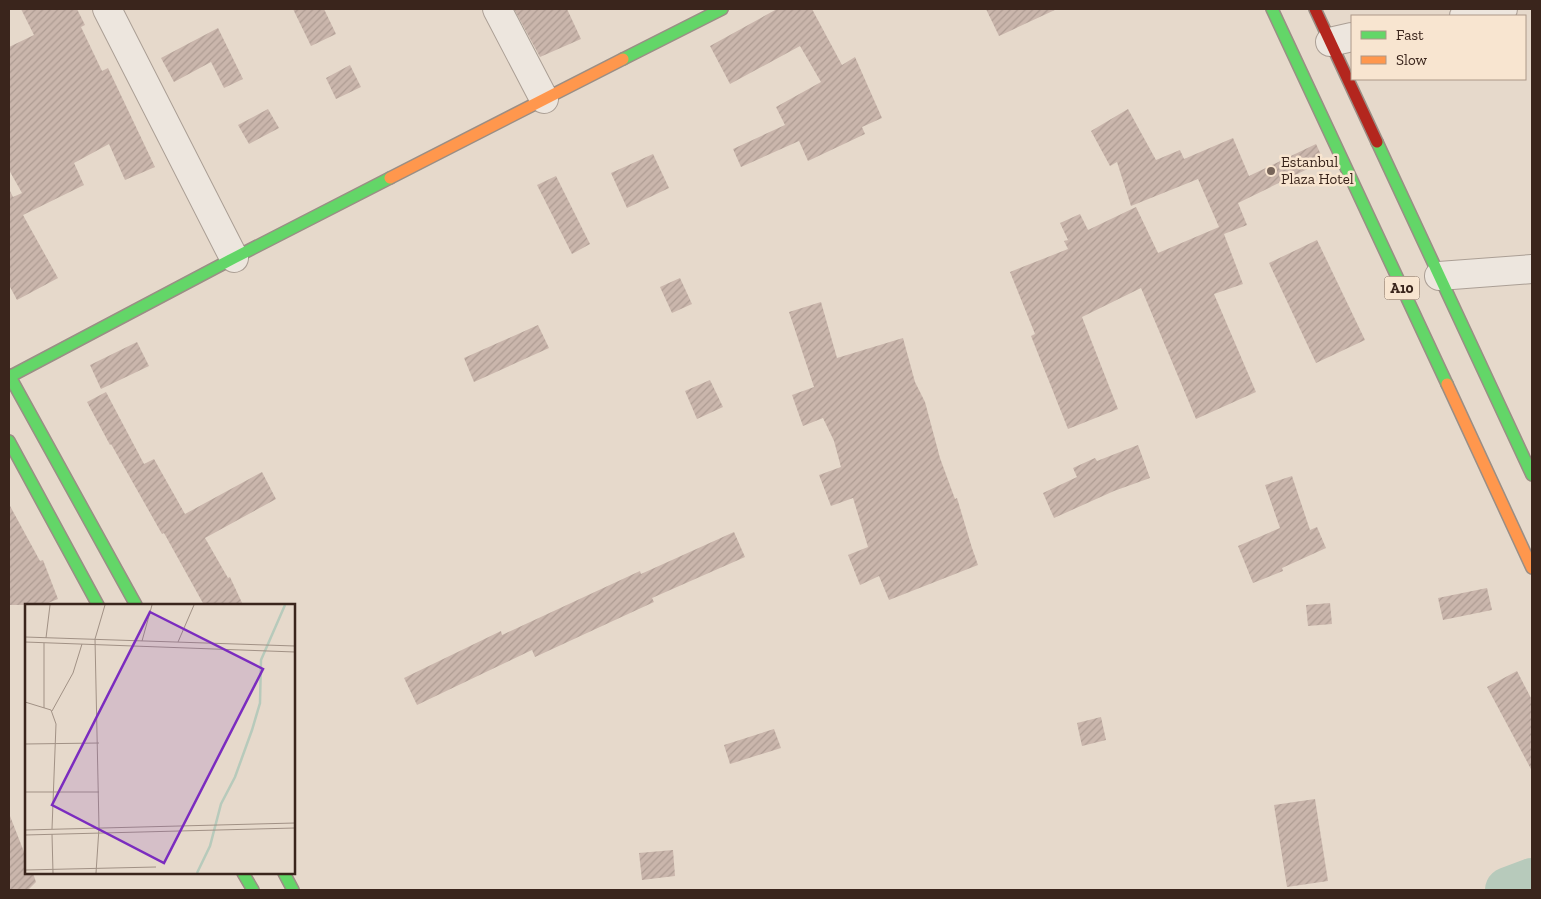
<svg xmlns="http://www.w3.org/2000/svg" width="1541" height="899" viewBox="0 0 1541 899" font-family="'Zilla Slab',serif">
	<style>
		.lines { fill: none; stroke-linecap: round; stroke-linejoin: round }
		.river { stroke: #b7cabb; stroke-width: 46 }
		.building { fill: url(#building-hatch) }
		.street-casing { stroke: #ab9f95; stroke-width: 30 }
		.fast-casing { stroke: #9a8e85; stroke-width: 14 }
		.slow-casing { stroke: #9a8e85; stroke-width: 14 }
		.jam-casing { stroke: #9a8e85; stroke-width: 14 }
		.street { stroke: #ede6de; stroke-width: 28 }
		.fast { stroke: #63d668; stroke-width: 11 }
		.slow { stroke: #ff974d; stroke-width: 11 }
		.jam { stroke: #b3261e; stroke-width: 11 }
		.poi-dot { fill: #766459; stroke: #f8e5d0; stroke-width: 2 }
		.labels { text-anchor: middle; stroke-width: 5; stroke-linejoin: round; paint-order: stroke }
		.shield { fill: #f8e5d0; stroke: #735f52; stroke-width: 1 }
		.shield-label { font-size: 14px; font-weight: bold; fill: #3a251c }
		.poi-label { font-size: 15px; fill: #3a251c; stroke: #f8e5d0; text-anchor: start }
		.inset-river { fill: none; stroke: #b7cabb; stroke-width: 2.5 }
		.inset-road { fill: none; stroke: #a19185; stroke-width: 1 }
		.view { fill: #7b2cbf; fill-opacity: 0.15; stroke: #7b2cbf; stroke-width: 2.5 }
		.inset-edge { fill: none; stroke: #3a251c; stroke-width: 2.5 }
	</style>
	<defs>
		<pattern id="building-hatch" width="6" height="6" patternUnits="userSpaceOnUse" patternTransform="scale(1.25)"><rect width="6" height="6" fill="#cab6ac"/><path d="M-1 1l2-2M0 6l6-6M5 7l2-2" fill="none" stroke="#ae9c93"/></pattern>
	</defs>
	<rect width="100%" height="100%" fill="#e6d9cb"/>
	<g class="lines">
		<polyline class="river" points="1508,890 1532,881"/>
	</g>
	<g class="building">
		<polygon points="21,9 77,9 85,25 81,27 102,71 108,68 155,167 125,180 109,144 74,163 84,185 23,215 58,278 17,300 9,285 9,189 13,197 22,193 9,170 9,47 34,35"/>
		<polygon points="293,9 324,9 336,34 311,46"/>
		<polygon points="514,9 567,9 581,39 540,57"/>
		<polygon points="777,9 812,9 842,65 855,57 882,118 862,127 865,134 808,161 799,141 741,167 733,149 785,125 776,107 821,82 800,46 730,84 710,46"/>
		<polygon points="986,9 1057,9 999,36"/>
		<polygon points="218,28 243,79 224,88 211,62 174,82 161,58"/>
		<polygon points="350,65 361,87 336,99 326,78"/>
		<polygon points="268,109 279,128 249,144 238,125"/>
		<polygon points="1128,109 1156,160 1180,150 1184,159 1233,138 1249,176 1316,144 1324,161 1238,203 1247,225 1224,234 1243,284 1214,294 1256,392 1196,419 1141,288 1082,317 1118,409 1068,429 1031,336 1035,334 1010,272 1068,249 1064,241 1068,240 1060,223 1080,214 1088,230 1136,207 1158,253 1219,227 1198,179 1131,206 1117,162 1110,166 1091,131"/>
		<polygon points="653,154 669,188 627,208 611,173"/>
		<polygon points="556,176 590,244 572,254 537,185"/>
		<polygon points="1317,240 1365,340 1316,363 1269,263"/>
		<polygon points="680,278 692,304 672,313 660,287"/>
		<polygon points="821,302 837,358 903,338 915,382 925,402 940,458 955,499 957,498 972,548 978,565 889,600 879,576 860,585 848,555 868,547 853,498 831,506 819,475 841,467 834,441 823,418 803,426 792,395 814,387 789,312"/>
		<polygon points="538,325 549,348 474,382 464,358"/>
		<polygon points="137,342 149,366 101,389 90,365"/>
		<polygon points="710,380 723,407 697,419 685,391"/>
		<polygon points="106,392 144,464 154,459 185,514 262,472 276,499 205,538 228,578 230,577 243,605 204,605 164,533 162,534 111,444 110,445 87,402"/>
		<polygon points="1138,445 1150,478 1114,491 1054,518 1043,493 1077,477 1073,468 1095,458 1097,461"/>
		<polygon points="1292,476 1310,530 1317,527 1326,548 1282,568 1283,571 1253,583 1238,546 1280,528 1265,485"/>
		<polygon points="9,504 40,561 43,560 58,599 43,605 9,605"/>
		<polygon points="734,532 745,557 652,598 654,602 535,657 532,650 417,705 404,678 501,631 502,635 640,571 641,574"/>
		<polygon points="1487,588 1492,610 1443,620 1438,598"/>
		<polygon points="1330,603 1332,624 1308,626 1306,605"/>
		<polygon points="1517,671 1532,700 1532,771 1487,687"/>
		<polygon points="1101,717 1106,740 1082,746 1077,723"/>
		<polygon points="774,729 781,748 730,764 724,745"/>
		<polygon points="1315,799 1328,881 1287,887 1274,805"/>
		<polygon points="9,816 10,816 26,857 26,873 33,873 36,882 28,890 9,890"/>
		<polygon points="673,850 675,876 642,880 639,853"/>
	</g>
	<g class="lines">
		<defs>
			<g id="street">
				<polyline points="107,9 234,258"/>
				<polyline points="497,9 544,99"/>
				<polyline points="1464,16 1503,9"/>
				<polyline points="1330,42 1352,37"/>
				<polyline points="1439,276 1532,269"/>
			</g>
			<g id="fast">
				<polyline points="1272,9 1447,384"/>
				<polyline points="623,59 722,9"/>
				<polyline points="1377,142 1532,475"/>
				<polyline points="9,375 136,605"/>
				<polyline points="9,377 234,258 390,178"/>
				<polyline points="9,441 98,605"/>
				<polyline points="243,873 253,890"/>
				<polyline points="284,873 293,890"/>
			</g>
			<g id="slow">
				<polyline points="390,178 623,59"/>
				<polyline points="1447,384 1532,568"/>
			</g>
			<polyline id="jam" points="1315,9 1377,142"/>
		</defs>
		<use href="#street" class="street-casing"/>
		<use href="#fast" class="fast-casing"/>
		<use href="#slow" class="slow-casing"/>
		<use href="#jam" class="jam-casing"/>
		<use href="#street" class="street"/>
		<use href="#fast" class="fast"/>
		<use href="#slow" class="slow"/>
		<use href="#jam" class="jam"/>
	</g>
	<circle class="poi-dot" cx="1271" cy="171" r="5"/>
	<g class="labels">
		<rect class="shield" x="1384.5" y="276.5" width="35" height="23" rx="4"/>
		<g class="shield-label">
			<text x="1402" y="293">A10</text>
		</g>
		<g class="poi-label">
			<text x="1281" y="167">Estanbul<tspan x="1281" dy="17">Plaza Hotel</tspan></text>
		</g>
	</g>
	<g transform="translate(25 604)">
		<rect width="270" height="270" fill="#e6d9cb"/>
		<path class="inset-river" d="M 172,269 L 185,242 L 196,200 L 210,173 L 227,126 L 235,99 L 236,56 L 260,1"/>
		<path class="inset-road" d="M 0,33 L 270,42M 21,34 L 25,1M 117,37 L 127,1M 0,38 L 270,48M 153,38 L 169,1M 19,39 L 19,104M 0,98 L 26,106 L 31,120 L 27,225M 27,107 L 48,69 L 57,40M 0,140 L 74,139M 0,188 L 74,188M 0,226 L 270,219M 27,230 L 28,269M 0,231 L 270,224M 0,266 L 131,263M 71,269 L 74,224 L 70,35 L 80,1"/>
		<path class="view" d="M 125,8 L 238,65 L 139,259 L 27,201 Z"/>
		<rect width="270" height="270" class="inset-edge"/>
	</g>
	<rect width="1541" height="899" fill="none" stroke="#3a251c" stroke-width="20"/>
	<rect x="1351" y="15" width="175" height="65" fill="#f8e5d0" stroke="#ac9888"/>
	<rect x="1361" y="31" width="25" height="8" fill="#63d668" stroke="#ac9888"/>
	<text x="1396" y="40" font-size="15" fill="#3a251c">Fast</text>
	<rect x="1361" y="56" width="25" height="8" fill="#ff974d" stroke="#ac9888"/>
	<text x="1396" y="65" font-size="15" fill="#3a251c">Slow</text>
</svg>
